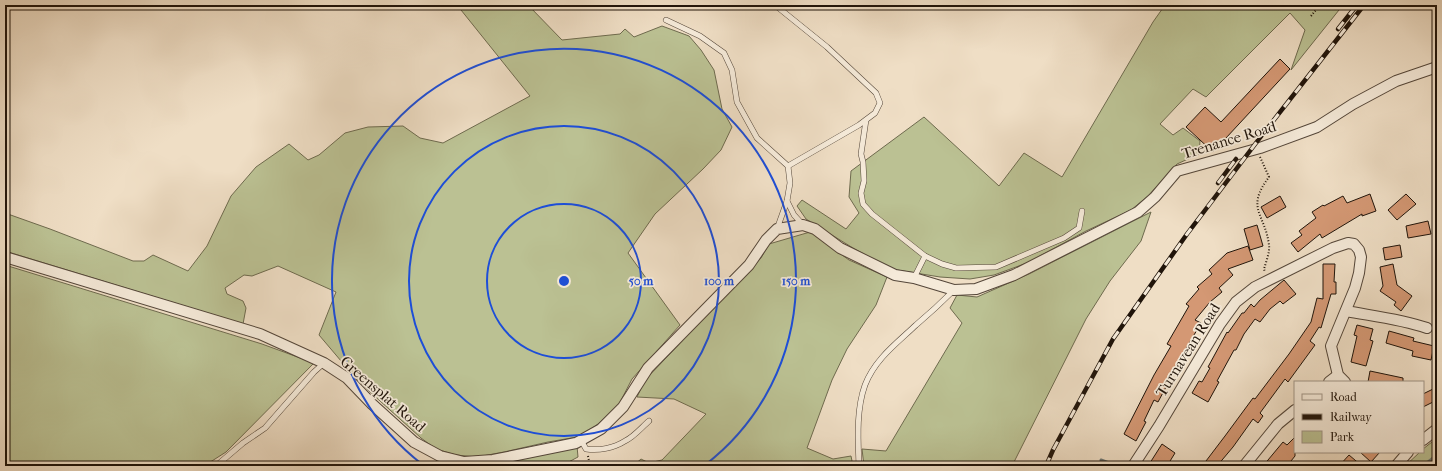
<svg xmlns="http://www.w3.org/2000/svg" width="1442" height="471" viewBox="0 0 1442 471" font-family="'IM FELL French Canon',serif">
	<style>
		.green { fill: #bbc193; stroke: #6e6a4e }
		.lines { fill: none; stroke-linecap: round; stroke-linejoin: round }
		.stream { stroke: #6c7776; stroke-width: 3 }
		.building { fill: #d49874; stroke: #20140a }
		.lane-casing { stroke: #544639; stroke-width: 6 }
		.street-casing { stroke: #544639; stroke-width: 12 }
		.path { stroke: #20140a; stroke-width: 2; stroke-dasharray: 1 2; stroke-linecap: butt }
		.lane { stroke: #f5ead9; stroke-width: 5 }
		.street { stroke: #f5ead9; stroke-width: 10 }
		.rail-casing { stroke: #20140a; stroke-width: 4.5 }
		.rail { stroke: #f5ead9; stroke-width: 3; stroke-dasharray: 9; stroke-linecap: butt }
		.ring { fill: none; stroke: #1d4ed8; stroke-width: 2 }
		.labels { text-anchor: middle; stroke-width: 3.5; stroke-linejoin: round; paint-order: stroke }
		.street-label { font-size: 15px; fill: #20140a; stroke: #f5ead9 }
		.centre { fill: #1d4ed8; stroke: #f5ead9; stroke-width: 2 }
		.ring-label { font-size: 12px; text-anchor: middle; font-weight: bold; fill: #1d4ed8; stroke: #f5ead9; stroke-width: 3.5; stroke-linejoin: round; paint-order: stroke }
	</style>
	<rect width="100%" height="100%" fill="#efdec5"/>
	<filter id="stains"><feTurbulence type="fractalNoise" baseFrequency=".005" numOctaves="4"/><feColorMatrix values="0 0 0 0 .2 0 0 0 0 .09 0 0 0 0 .02 0 0 0 .5 -.17"/></filter>
	<radialGradient id="worn" r=".72"><stop offset=".6" stop-color="#630" stop-opacity="0"/><stop offset="1" stop-color="#630" stop-opacity=".3"/></radialGradient>
	<g class="green">
		<polygon points="457,5 528,5 562,40 620,34 625,29 634,37 662,26 689,36 701,50 714,70 722,109 732,127 721,150 703,169 655,214 628,253 680,325 632,379 618,406 598,424 585,433 577,437 548,442 504,452 477,457 456,455 436,449 421,438 369,391 347,368 319,335 336,292 278,266 252,276 244,275 225,288 227,294 243,301 246,308 243,324 5,251 5,213 50,229 133,261 144,261 153,255 188,271 207,246 231,196 256,167 289,144 308,160 319,155 345,133 368,127 403,126 420,138 443,143 530,96"/>
		<polygon points="1165,5 1343,5 1291,70 1305,30 1290,13 1206,97 1193,89 1160,124 1173,135 1183,128 1200,141 1199,154 1177,164 1148,196 1131,210 1086,231 1027,263 994,275 970,279 940,277 891,269 853,248 806,219 797,206 802,200 846,229 859,213 849,197 851,171 924,117 999,186 1024,153 1062,177 1153,22"/>
		<polygon points="1151,212 1141,241 1110,281 1086,319 1012,466 864,466 862,449 886,451 962,323 950,308 957,295 977,297 1029,274"/>
		<polygon points="810,232 849,260 887,277 876,305 847,349 832,380 807,448 833,459 851,456 853,466 633,466 641,459 649,463 662,460 706,414 674,399 637,397 645,380 761,258 769,244"/>
		<polygon points="5,265 262,344 314,363 226,452 204,466 5,466"/>
		<polygon points="1437,438 1437,466 1405,466 1420,452 1423,452 1423,449"/>
		<polygon points="577,446 578,457 561,466 513,466 516,460"/>
	</g>
	<g class="lines">
		<g class="stream">
			<polyline points="1101,460 1117,466"/>
			<polyline points="1423,466 1437,455"/>
		</g>
	</g>
	<g class="building">
		<polygon points="1280,59 1290,69 1213,152 1186,127 1205,107 1221,122"/>
		<polygon points="1370,194 1376,211 1362,216 1362,214 1322,238 1320,234 1298,252 1291,243 1302,235 1299,231 1316,218 1312,212 1323,205 1324,206 1343,196 1347,203"/>
		<polygon points="1406,194 1416,204 1397,220 1388,210"/>
		<polygon points="1280,196 1286,207 1267,218 1261,207"/>
		<polygon points="1428,221 1431,234 1408,238 1406,226"/>
		<polygon points="1257,225 1263,246 1250,250 1244,229"/>
		<polygon points="1400,245 1402,257 1385,260 1383,248"/>
		<polygon points="1248,246 1253,260 1228,269 1233,275 1219,288 1222,292 1210,302 1195,320 1201,323 1173,371 1174,372 1158,402 1154,400 1144,421 1146,422 1136,441 1124,434 1154,375 1171,346 1167,344 1189,306 1186,304 1199,289 1197,287 1212,274 1209,270 1227,253"/>
		<polygon points="1323,264 1335,264 1334,282 1336,282 1336,294 1331,294 1321,328 1319,327 1310,341 1315,345 1288,382 1285,379 1260,413 1263,416 1258,423 1253,419 1233,447 1217,466 1212,466 1206,461 1225,436 1253,398 1255,399 1289,354 1311,322 1317,298 1323,299"/>
		<polygon points="1393,264 1397,285 1412,296 1401,311 1394,305 1396,302 1380,291 1383,286 1380,267"/>
		<polygon points="1284,280 1296,294 1283,304 1280,301 1270,309 1260,322 1255,319 1244,334 1236,350 1234,350 1217,381 1219,382 1208,402 1192,393 1199,381 1202,382 1210,368 1208,367 1227,332 1228,333 1242,313 1244,313 1251,304 1254,307 1260,300"/>
		<polygon points="1357,325 1373,329 1370,340 1373,341 1366,366 1351,362 1357,336 1354,335"/>
		<polygon points="1389,331 1414,338 1413,341 1434,346 1431,360 1412,356 1413,351 1386,343"/>
		<polygon points="1370,371 1403,378 1403,382 1368,382"/>
		<polygon points="1437,387 1437,400 1423,407 1423,394"/>
		<polygon points="1295,437 1295,456 1287,466 1263,466 1283,442 1287,445"/>
		<polygon points="1162,444 1175,453 1167,466 1148,466"/>
		<polygon points="1360,452 1380,452 1371,462"/>
		<polygon points="1349,455 1362,466 1339,466"/>
	</g>
	<g class="lines">
		<defs>
			<g id="lane">
				<polyline points="775,5 827,47 876,93 880,103 875,113 859,125 788,166"/>
				<polyline points="666,20 700,36 724,53 732,70 737,102 757,138 788,166 790,183 787,201 794,215 803,225"/>
				<polyline points="866,120 861,154 863,162 864,181 861,193 863,204 872,214 925,256 942,264 956,268 996,267 1064,238 1079,228 1082,211"/>
				<polyline points="777,229 787,201"/>
				<polyline points="914,278 925,256"/>
				<path d="M 581,440 L 586,449 C 599,451 614,448 625,441 C 634,437 642,427 649,421"/>
				<polyline points="216,466 243,443 265,428 314,372 324,363"/>
				<path d="M 859,466 C 858,440 856,410 865,385 C 875,359 897,343 916,325 C 929,314 942,302 954,290"/>
			</g>
			<g id="street">
				<polyline points="5,257 260,334 324,363 347,378 372,404 414,442 440,456 464,462 493,460 576,443 601,429 623,407 648,368 749,265 766,240 777,229 803,225 815,229 840,248 895,275 914,278 954,290 976,289 1014,275 1138,212 1155,197 1177,171 1260,148 1317,127 1353,104 1396,81 1437,67"/>
				<path d="M 1346,311 C 1373,316 1401,319 1427,328"/>
				<polyline points="1329,382 1338,375"/>
				<polyline points="1423,440 1437,429"/>
				<polyline points="1133,466 1159,426 1220,324 1236,302 1255,287 1333,248 1348,243 1354,244 1359,250 1361,257 1359,273 1355,288 1331,346 1338,375 1345,382"/>
				<polyline points="1244,466 1278,424 1295,410"/>
				<polyline points="1396,466 1408,452"/>
			</g>
		</defs>
		<use href="#lane" class="lane-casing"/>
		<use href="#street" class="street-casing"/>
		<g class="path">
			<polyline points="1311,16 1320,5"/>
			<path d="M 1260,157 L 1269,177 C 1245,209 1265,213 1269,245 C 1270,252 1266,262 1264,269 L 1265,272"/>
			<polyline points="588,456 590,466"/>
		</g>
		<use href="#lane" class="lane"/>
		<use href="#street" class="street"/>
		<defs>
			<g id="rail">
				<polyline points="1338,29 1357,5"/>
				<polyline points="1218,183 1236,159"/>
				<polyline points="1046,466 1053,450 1113,339 1187,234 1259,139 1364,5"/>
			</g>
		</defs>
		<use href="#rail" class="rail-casing"/>
		<use href="#rail" class="rail"/>
	</g>
	<g class="ring">
		<circle cx="564" cy="281" r="77"/>
		<circle cx="564" cy="281" r="155"/>
		<path d="M423 465A232 232 0 1 1 705 465"/>
	</g>
	<g class="labels">
		<g class="street-label">
			<text transform="translate(1229 140) rotate(-17)" y="5">Trenance Road</text>
			<text transform="translate(1188 350) rotate(-58)" y="5">Turnavean Road</text>
			<text transform="translate(383 394) rotate(41)" y="5">Greensplat Road</text>
		</g>
	</g>
	<circle cx="564" cy="281" r="6" class="centre"/>
	<g class="ring-label">
		<text x="641" y="285">50 m</text>
		<text x="719" y="285">100 m</text>
		<text x="796" y="285">150 m</text>
	</g>
	<rect width="1442" height="471" fill="none" stroke="#efdec5" stroke-width="20"/>
	<rect x="6" y="6" width="1430" height="459" fill="none" stroke="#20140a" stroke-width="2"/>
	<rect x="10" y="10" width="1422" height="451" fill="none" stroke="#20140a"/>
	<rect x="1294" y="381" width="130" height="72" fill="#f5ead9" stroke="#a09486"/>
	<rect x="1302" y="394" width="20" height="6" fill="#f5ead9" stroke="#a09486"/>
	<text x="1330" y="401" font-size="12" fill="#20140a">Road</text>
	<rect x="1302" y="414" width="20" height="6" fill="#20140a" stroke="#a09486"/>
	<text x="1330" y="421" font-size="12" fill="#20140a">Railway</text>
	<rect x="1302" y="431" width="20" height="12" fill="#bbc193" stroke="#a09486"/>
	<text x="1330" y="441" font-size="12" fill="#20140a">Park</text>
	<rect width="100%" height="100%" filter="url(#stains)"/>
	<rect width="100%" height="100%" fill="url(#worn)"/>
</svg>
